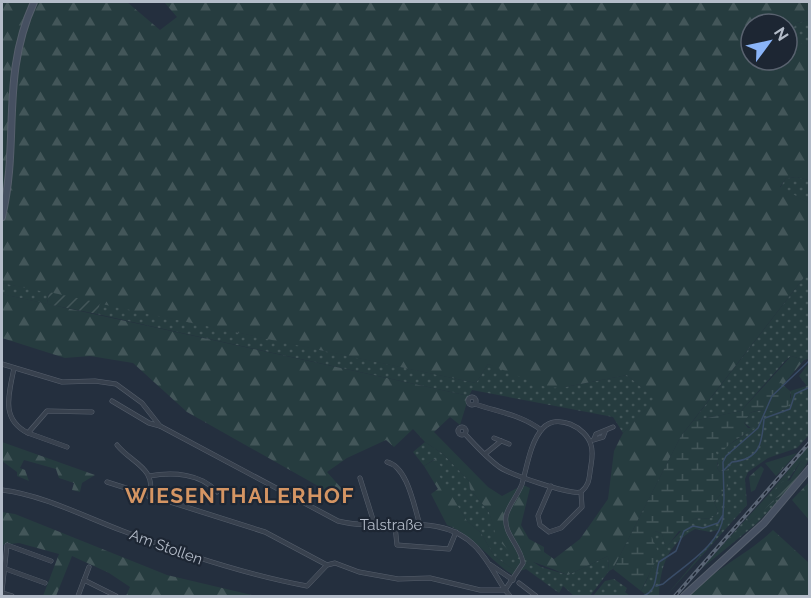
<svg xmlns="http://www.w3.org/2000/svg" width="811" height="598" viewBox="0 0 811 598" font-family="Raleway,sans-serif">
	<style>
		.grass { fill: url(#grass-dots) }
		.forest { fill: url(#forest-firs); fill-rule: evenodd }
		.wetland { fill: url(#wetland-marsh) }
		.garden { fill: url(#garden-furrows) }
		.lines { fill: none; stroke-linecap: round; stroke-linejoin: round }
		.stream { stroke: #394c67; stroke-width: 1.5 }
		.street-casing { stroke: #565f6c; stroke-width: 5 }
		.secondary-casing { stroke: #565f6c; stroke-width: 8 }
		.street { stroke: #38414e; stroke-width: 4 }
		.secondary { stroke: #465061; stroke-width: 6 }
		.rail-casing { stroke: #5a6575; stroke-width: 4 }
		.rail { stroke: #1d2633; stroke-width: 1.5; stroke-dasharray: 4.5; stroke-linecap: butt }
		.labels { text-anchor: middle; stroke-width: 4.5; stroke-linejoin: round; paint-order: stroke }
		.street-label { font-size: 15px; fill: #b4bcc9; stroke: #1d2633 }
		.district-label { font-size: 21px; font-weight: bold; letter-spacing: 1.5px; fill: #d59563; stroke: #1d2633 }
	</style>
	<defs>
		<pattern id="grass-dots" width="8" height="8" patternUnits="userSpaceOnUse" patternTransform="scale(1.5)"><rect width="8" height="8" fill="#263c3f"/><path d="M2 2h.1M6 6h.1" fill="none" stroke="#435659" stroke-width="1.8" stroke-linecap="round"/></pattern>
		<pattern id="forest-firs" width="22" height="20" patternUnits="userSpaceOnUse" patternTransform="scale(1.5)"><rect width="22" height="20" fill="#263c3f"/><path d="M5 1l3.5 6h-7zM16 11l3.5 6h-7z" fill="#435659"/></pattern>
		<pattern id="wetland-marsh" width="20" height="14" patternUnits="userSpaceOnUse" patternTransform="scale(1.5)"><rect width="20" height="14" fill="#263c3f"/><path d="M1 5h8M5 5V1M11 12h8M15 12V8" fill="none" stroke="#435659"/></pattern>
		<pattern id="garden-furrows" width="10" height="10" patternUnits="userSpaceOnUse" patternTransform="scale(1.5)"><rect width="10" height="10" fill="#263c3f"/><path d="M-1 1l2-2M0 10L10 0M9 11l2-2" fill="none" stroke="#435659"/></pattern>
	</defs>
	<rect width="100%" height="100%" fill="#242f3e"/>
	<g class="grass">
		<polygon points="809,20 809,47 788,39 796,23"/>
		<polygon points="797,177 809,180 809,203 780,188 786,178"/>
		<polygon points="809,271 808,359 804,360 791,356 785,361 741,411 693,421"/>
		<polygon points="2,283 49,292 47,304 2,294"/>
		<polygon points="100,303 476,383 488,364 565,387 627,375 656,399 623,433 613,417 472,390 469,396 150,326 97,314"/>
		<path d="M 809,363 L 809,435 L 797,448 L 768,458 L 748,472 L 745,479 L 747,505 L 666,596 L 722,529 L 710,532 L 695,529 C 668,544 660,566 659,596 L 647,596 L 641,591 C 652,571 658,557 650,535 L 656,531 L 662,534 L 666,547 L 692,520 C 702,515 712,524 718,511 L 714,502 L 728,486 L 728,469 L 720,472 L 717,468 L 718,464 L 713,448 L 727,446 L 750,431 L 752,429 L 744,423 L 750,413 C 761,408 773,413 785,409 L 791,397 L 790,391 L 807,386 L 799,376 Z"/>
		<polygon points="425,442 443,454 469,481 470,489 489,512 498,539 541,567 568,575 608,556 609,571 590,596 574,596 563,586 559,593 526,569 517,572 494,556 481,533 467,521 436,472 435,459 424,466 413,452"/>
		<polygon points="809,445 809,459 806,465 801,461 775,499 785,494 756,524 701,569 747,518 749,522 773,501 768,495"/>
		<polygon points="614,579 627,588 625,592 630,596 593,596 605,581"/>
	</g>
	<g class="forest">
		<path d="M 2,2 L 127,2 L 160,30 L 177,17 L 164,2 L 809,2 L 809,20 L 796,23 L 788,38 L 809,47 L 809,180 L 797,177 L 786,178 L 780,187 L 809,203 L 809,271 L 681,436 L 613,569 L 609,571 L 608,556 L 568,575 C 557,571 527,558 518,559 L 497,539 L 489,512 L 470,489 L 469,481 L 443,454 L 425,442 L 413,429 L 394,447 L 386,440 L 347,458 L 327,472 L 342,489 L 349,494 L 341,499 L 187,412 L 133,363 L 90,356 L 65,358 L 2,338 L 2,294 L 469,396 L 460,425 L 450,417 L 434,432 L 488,487 L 502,496 L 523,485 L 530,488 L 521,525 L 529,539 L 544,547 L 544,552 L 554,559 L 580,539 L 608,499 L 614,451 L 623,433 L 655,399 L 627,375 L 565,387 L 548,388 L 488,364 L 476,383 L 2,283 ZM 751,24 L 787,24 L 787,60 L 751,60 Z"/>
		<polygon points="791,356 804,360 783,385 765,385"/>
		<polygon points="2,442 95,475 82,483 80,492 72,490 74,483 59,478 56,469 24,460 20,468 25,470 29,481 17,476 17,472 2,461"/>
		<polygon points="797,453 776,476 765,463"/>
		<path d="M 436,459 L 442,468 L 437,472 L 467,521 L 481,533 L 494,556 L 517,572 L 514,576 C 489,560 475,536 447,525 L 431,494 L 438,489 L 424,466 Z"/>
		<polygon points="761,466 764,469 755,490 751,492 749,477"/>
		<polygon points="809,482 809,520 792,500"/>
		<polygon points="2,512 15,514 167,575 256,596 126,596 130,587 109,573 72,556 56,596 43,596 59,554 19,543 2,545"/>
		<path d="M 773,530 L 809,563 L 809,596 L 689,596 C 715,568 746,556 773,530 Z"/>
	</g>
	<path class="wetland" d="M 781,383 L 790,391 L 790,404 C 778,418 765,406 750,413 L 744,423 L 748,428 L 755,428 C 744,435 731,441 723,451 L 714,448 L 718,457 L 717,468 L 720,472 L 729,469 L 728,486 L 714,502 L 718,511 C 712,524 702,515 692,520 L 691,529 L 686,532 L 679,531 L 666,548 L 662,534 L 656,531 L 651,535 L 659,554 L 641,591 L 613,569 L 681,436 L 693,421 L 741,411 L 765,385 Z"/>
	<g class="garden">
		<polygon points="49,292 100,303 97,314 47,304"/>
		<polygon points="801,461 806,465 785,494 774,499 772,494 782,482 790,480"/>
		<polygon points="768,495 774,501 749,522 747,518"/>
	</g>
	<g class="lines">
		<g class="stream">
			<polyline points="765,418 790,409 795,394 810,387"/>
			<path d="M 724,470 L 732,462 C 760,459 762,444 764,419"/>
			<path d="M 656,586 L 663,584 C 682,567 722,544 723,516"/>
			<path d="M 643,596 C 658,591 655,575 659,562 L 676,551 L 684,531 L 693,526 L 703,528 L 718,523 L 723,515 L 724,498 L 723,462 L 726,456 L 758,428 L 772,396 L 810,360"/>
		</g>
		<defs>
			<g id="street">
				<path d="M 2,364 L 62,382 L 95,381 L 116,384 L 142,403 L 160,426 L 338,521 C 384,533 440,509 476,547 C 488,560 496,576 505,590 L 523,563 C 521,546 503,534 506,516 C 508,506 518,495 522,484 C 527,467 530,442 543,428 C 557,413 586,427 591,445 C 594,454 591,463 590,472 C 589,481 588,486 581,492 C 570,495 508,474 498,466 C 486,457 475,445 465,434"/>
				<path d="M 14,368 C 9,394 0,419 28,433 L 47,411 L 92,412"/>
				<circle cx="472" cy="401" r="4"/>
				<polyline points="112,401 149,423 160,426"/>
				<path d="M 475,404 C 498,412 522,415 541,430"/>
				<circle cx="462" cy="431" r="4"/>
				<polyline points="28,433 67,447"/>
				<polyline points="494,438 509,444"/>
				<polyline points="594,439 596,434 613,427"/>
				<polyline points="593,440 603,437 605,432"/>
				<path d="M 117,445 C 131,463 158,468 149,497"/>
				<polyline points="485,454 501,441"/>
				<path d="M 387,462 C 408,467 414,507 420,525"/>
				<path d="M 149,476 C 172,472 201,473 217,492"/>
				<polyline points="360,478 375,526"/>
				<polyline points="107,482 265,532 327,565"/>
				<polyline points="551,486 538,516 540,525 549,532 561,528 582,507 581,492"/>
				<path d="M 2,490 C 43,495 83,516 123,531 C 183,554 243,574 307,586 L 327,565 L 335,563 L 359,572 L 398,579 L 430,578 L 480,590 L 505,590 L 510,596"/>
				<polyline points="395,526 397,545 449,549 456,532"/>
				<polyline points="491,565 513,580"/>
				<polyline points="6,569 45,583"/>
				<polyline points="84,580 116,596"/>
				<polyline points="519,583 536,596"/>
				<polyline points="2,591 7,545 51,561"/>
				<polyline points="2,593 12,596"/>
				<polyline points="78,596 89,567"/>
			</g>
			<g id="secondary">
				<path d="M 2,217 C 20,140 0,77 34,2"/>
				<polyline points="684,596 764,523 810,468"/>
			</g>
		</defs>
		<use href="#street" class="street-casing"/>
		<use href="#secondary" class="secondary-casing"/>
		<use href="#street" class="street"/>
		<use href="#secondary" class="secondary"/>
		<defs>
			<polyline id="rail" points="675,596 810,442"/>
		</defs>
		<use href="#rail" class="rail-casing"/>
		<use href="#rail" class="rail"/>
	</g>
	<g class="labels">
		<g class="street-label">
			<text x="391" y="530">Talstraße</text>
			<text transform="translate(166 547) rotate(20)" y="5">Am Stollen</text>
		</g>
		<g class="district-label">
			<text x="240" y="503">WIESENTHALERHOF</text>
		</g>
	</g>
	<rect width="811" height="598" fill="none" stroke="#b4bcc9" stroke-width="6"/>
	<g transform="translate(769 42) rotate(57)"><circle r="28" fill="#1d2633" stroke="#59626f" stroke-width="1.5"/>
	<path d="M0-4.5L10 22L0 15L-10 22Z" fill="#8ab4f8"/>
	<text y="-9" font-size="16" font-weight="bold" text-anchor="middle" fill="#b4bcc9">N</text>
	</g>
</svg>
